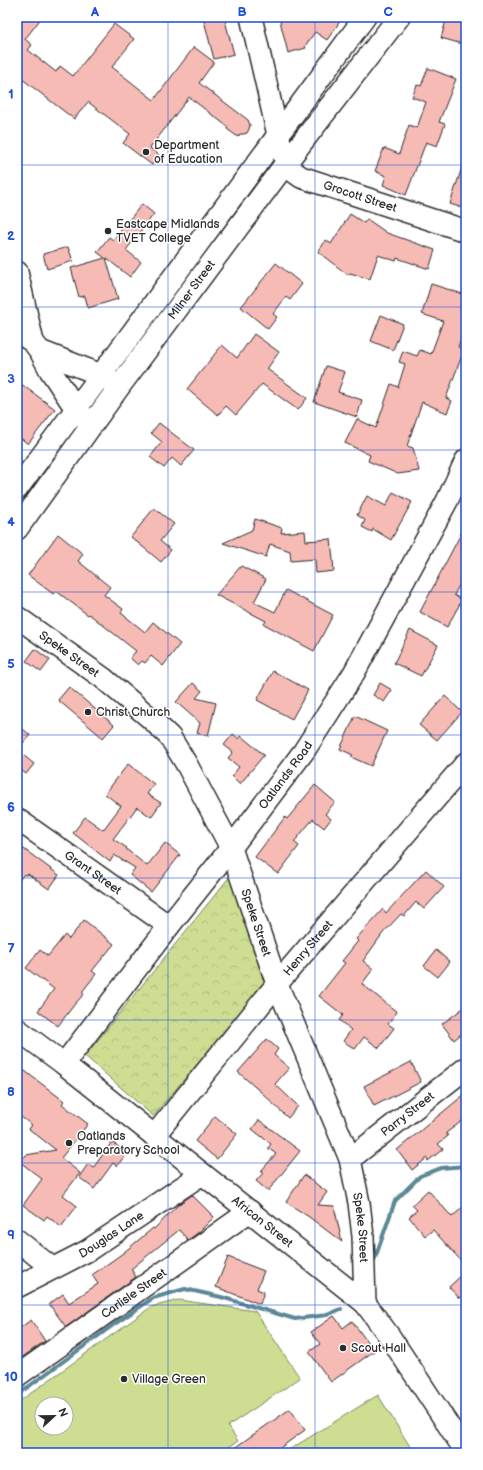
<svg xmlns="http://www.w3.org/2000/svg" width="483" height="1470" viewBox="0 0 483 1470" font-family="'Balsamiq Sans',sans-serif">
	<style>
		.park { fill: url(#park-crowns); stroke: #7c845e }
		.pitch { fill: #cdde92; stroke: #7c845e; fill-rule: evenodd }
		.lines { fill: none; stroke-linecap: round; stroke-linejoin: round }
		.stream { stroke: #5c8896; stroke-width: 4 }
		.building { fill: #f7bbb6; stroke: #2b2b2b }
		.minor-casing { stroke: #2b2b2b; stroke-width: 24 }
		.minor { stroke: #fff; stroke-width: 21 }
		.grid { fill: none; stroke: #1d4ed8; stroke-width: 1; stroke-opacity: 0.55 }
		.poi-dot { fill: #2b2b2b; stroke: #fff; stroke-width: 1.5 }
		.labels { text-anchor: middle; stroke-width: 3; stroke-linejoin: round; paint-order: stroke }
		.poi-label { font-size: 12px; fill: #2b2b2b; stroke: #fff; text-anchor: start }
		.street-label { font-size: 12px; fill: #2b2b2b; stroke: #fff }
		.neatline { fill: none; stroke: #1d4ed8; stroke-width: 1.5 }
		.grid-label { font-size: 13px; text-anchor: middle; font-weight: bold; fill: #1d4ed8 }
	</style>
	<defs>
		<pattern id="park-crowns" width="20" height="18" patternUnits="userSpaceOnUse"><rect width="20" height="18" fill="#cdde92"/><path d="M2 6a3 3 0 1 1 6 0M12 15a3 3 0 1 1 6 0" fill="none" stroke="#b0bf7e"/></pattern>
	</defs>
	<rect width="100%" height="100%" fill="#fff"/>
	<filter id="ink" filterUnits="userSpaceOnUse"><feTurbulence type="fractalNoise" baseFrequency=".025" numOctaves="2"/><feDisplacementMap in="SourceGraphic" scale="8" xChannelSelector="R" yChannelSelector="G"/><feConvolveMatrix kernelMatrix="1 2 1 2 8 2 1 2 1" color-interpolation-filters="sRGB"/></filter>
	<g filter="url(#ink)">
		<polygon class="park" points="231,875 269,980 153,1116 85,1056"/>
		<g class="pitch">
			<path d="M 179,1300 L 255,1311 L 300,1378 L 228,1426 L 238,1441 L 220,1453 L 17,1453 L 17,1403 L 151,1307 ZM 42,1404 L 66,1404 L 66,1428 L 42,1428 Z"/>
			<polygon points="378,1395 414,1453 284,1453"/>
		</g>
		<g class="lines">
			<g class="stream">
				<polyline points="373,1264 395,1201 420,1176 441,1168 466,1166"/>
				<polyline points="17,1395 116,1323 153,1298 185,1289 221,1297 295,1319 327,1315 341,1309"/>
			</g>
		</g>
		<g class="building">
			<polygon points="17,17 42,17 25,39 32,45 28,50 56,72 60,66 73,76 114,24 134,39 112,67 154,100 194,47 214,62 199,83 248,120 250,125 249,129 247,133 244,134 240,134 238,137 227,129 228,127 189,97 150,148 159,155 152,165 123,143 130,134 88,102 74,119 17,75"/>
			<polygon points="203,17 224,17 234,54 214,59"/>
			<polygon points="279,17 343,17 327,40 315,32 305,46 306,48 288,53"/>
			<polygon points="447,17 461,17 466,18 466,45 441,38"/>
			<polygon points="428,68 456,79 439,122 445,124 437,146 426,142 406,195 383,185 386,176 375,171 384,148 399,154 409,125 417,128 426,102 412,97 417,85 421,86"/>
			<polygon points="464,161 466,161 466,209 450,204"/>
			<polygon points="142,204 154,214 126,250 141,262 130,277 106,258 118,299 88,308 85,296 79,297 71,268 105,258 97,252 109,237 113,240"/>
			<polygon points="350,214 364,223 367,219 387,233 435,250 429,269 397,258 396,261 378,255 370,279 350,273 348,275 318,252 326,240 331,244"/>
			<polygon points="68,247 73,261 47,269 43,254"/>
			<polygon points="276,263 302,284 290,300 286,297 273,314 277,317 268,329 241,307"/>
			<polygon points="431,284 466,295 466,323 458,347 464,350 446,398 452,401 447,413 422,402 407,446 413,448 419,471 398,474 368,461 370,455 345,443 357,419 376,428 391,384 398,387 405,364 399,362 403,351 417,356 420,350 431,354 443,321 422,314"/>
			<polygon points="381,315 403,324 393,350 371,341"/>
			<polygon points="254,334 279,352 267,369 307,398 298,410 262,384 236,415 226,406 218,415 187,389 222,345 237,358"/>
			<polygon points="326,366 345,372 338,392 362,400 357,417 314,402"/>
			<polygon points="17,381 55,409 28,444 17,435"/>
			<polygon points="159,423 194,450 181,466 172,458 164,468 150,457 162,442 151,433"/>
			<polygon points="393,492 412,502 391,540 373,529 372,532 362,527 365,520 357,515 367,496 386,506"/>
			<polygon points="154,508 174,524 160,541 171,550 161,562 131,537"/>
			<polygon points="255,519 282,528 281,533 305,531 306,541 331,539 334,571 316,573 315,559 291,561 290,551 270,544 266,557 223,543 252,530"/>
			<polygon points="466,524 466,572 454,595 462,600 447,627 420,612"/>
			<polygon points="58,534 83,554 78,561 110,587 104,595 123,609 121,613 145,632 153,622 180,644 163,666 151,656 145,663 142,661 138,665 130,658 136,651 89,614 88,615 56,591 53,594 28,575"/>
			<polygon points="241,566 266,579 254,602 275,612 286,590 333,615 314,651 264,624 266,621 216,595"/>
			<polygon points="410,630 438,645 421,676 394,663"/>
			<polygon points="35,649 50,660 41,672 26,661"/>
			<polygon points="273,671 308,690 292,719 257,700"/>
			<polygon points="193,683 202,691 196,698 216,703 208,736 197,733 200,723 176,702"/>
			<polygon points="380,683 392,690 384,702 373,695"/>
			<polygon points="69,687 114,725 103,738 58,700"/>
			<polygon points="445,696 462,712 437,740 419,725"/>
			<polygon points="355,716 387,731 371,766 351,757 353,755 340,749"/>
			<polygon points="17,724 30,735 17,750 34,764 26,774 17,767"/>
			<polygon points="233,734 239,739 241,736 264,755 240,784 232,776 239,767 228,758 233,752 224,745"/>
			<polygon points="128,764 154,784 147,794 161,803 151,817 137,807 113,839 127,848 126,849 147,866 165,843 180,855 151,892 130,875 135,868 114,855 110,862 73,833 85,817 103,830 121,806 105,794"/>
			<polygon points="315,785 335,802 325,814 331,819 324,828 313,819 294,842 299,846 278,874 255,857 285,817 287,819"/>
			<polygon points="17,844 59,875 49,889 28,874 26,876 24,874 17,883"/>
			<polygon points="426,870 444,887 424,909 416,902 404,916 401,914 383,933 363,961 373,969 362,984 397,1012 388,1024 394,1028 379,1048 364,1037 355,1049 343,1041 351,1030 339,1020 343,1015 319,996 345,963 342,961 358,941 356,939 383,909 386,913"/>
			<polygon points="84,920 114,944 92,971 96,974 82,992 84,994 74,1005 58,1026 38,1011 54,989 26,968 40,950 48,956 65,935 69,939"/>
			<polygon points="436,950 450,962 438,977 424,966"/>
			<polygon points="466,1006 466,1030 454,1040 442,1024"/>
			<polygon points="267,1039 278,1049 274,1055 289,1068 275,1084 298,1106 288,1118 270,1101 271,1101 238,1072"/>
			<polygon points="411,1062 421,1082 374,1106 364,1086"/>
			<polygon points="17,1065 64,1101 62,1104 88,1124 61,1158 80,1173 63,1195 77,1206 61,1227 47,1216 44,1220 23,1205 42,1179 20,1162 26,1155 56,1150 29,1129 32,1125 17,1114"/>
			<polygon points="466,1093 466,1118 446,1133 448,1136 438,1144 443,1149 428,1161 427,1158 412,1170 397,1150"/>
			<polygon points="215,1116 237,1134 217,1159 195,1141"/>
			<polygon points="259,1120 300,1151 268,1191 256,1181 263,1173 261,1171 276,1154 268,1148 271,1144 252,1129"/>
			<polygon points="112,1142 127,1153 117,1166 113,1163 94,1189 79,1177 88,1164 93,1168"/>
			<polygon points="304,1175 327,1192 318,1205 334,1206 342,1242 309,1217 286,1202"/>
			<polygon points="428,1190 452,1217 466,1204 466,1266 433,1230 425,1236 409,1217 417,1210 412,1205"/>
			<polygon points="192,1195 214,1217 199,1232 188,1240 179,1230 131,1269 136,1277 66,1327 49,1304 63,1294 69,1303 98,1284 92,1275 123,1253 153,1228 154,1229 179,1204"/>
			<polygon points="228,1257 264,1271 257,1289 264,1292 260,1304 216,1287"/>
			<polygon points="466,1271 466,1292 459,1298 449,1287"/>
			<polygon points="334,1316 343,1328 352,1321 374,1351 331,1382 309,1352 320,1344 311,1332"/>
			<polygon points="31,1320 45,1341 17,1361 17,1330"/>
			<polygon points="290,1409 305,1430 273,1453 227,1453"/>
		</g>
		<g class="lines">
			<defs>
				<g id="minor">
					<path id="s1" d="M 251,17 L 278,135 L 286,163 L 294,172 L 301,177 L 466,231"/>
					<polyline points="17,272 33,342"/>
					<polyline points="17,331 33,342 40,351 50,370 76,409 85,418"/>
					<polyline points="40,351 101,375 113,383"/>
					<polyline points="17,489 365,17"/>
					<path id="s2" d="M 17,529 L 119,387 L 286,163 L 399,17"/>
					<path id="s3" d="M 17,617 L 103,678 L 149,717 L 170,737 L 187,765 L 231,848 L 277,984 L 350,1159 L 359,1203 L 363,1236 L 365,1303"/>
					<path id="s4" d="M 17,819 L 169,926"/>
					<path id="s5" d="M 17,1029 L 64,1064 L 365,1303 L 390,1337 L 466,1452"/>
					<path id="s6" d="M 64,1064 L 169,926 L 231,848 L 304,751 L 354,673 L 447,501 L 466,460"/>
					<path id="s7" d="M 154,1136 L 277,984 L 466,763"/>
					<path id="s8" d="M 350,1159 L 466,1068"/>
					<polyline points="17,1240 52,1268"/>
					<path id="s9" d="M 17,1287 L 87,1251 L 202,1174"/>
					<path id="s10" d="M 17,1376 L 250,1211"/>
				</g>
			</defs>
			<use href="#minor" class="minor-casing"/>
			<use href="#minor" class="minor"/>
		</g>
	</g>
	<path class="grid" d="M 168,17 L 168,1453M 315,17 L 315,1453M 17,165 L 466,165M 17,307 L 466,307M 17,450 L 466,450M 17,592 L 466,592M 17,735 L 466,735M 17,878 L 466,878M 17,1020 L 466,1020M 17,1163 L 466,1163M 17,1305 L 466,1305"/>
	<g class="poi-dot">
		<circle cx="146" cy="152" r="4"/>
		<circle cx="108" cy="231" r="4"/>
		<circle cx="88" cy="712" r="4"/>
		<circle cx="69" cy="1143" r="4"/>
		<circle cx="343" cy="1348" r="4"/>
		<circle cx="124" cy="1379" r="4"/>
	</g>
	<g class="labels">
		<g class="poi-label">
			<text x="154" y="149">Department<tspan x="154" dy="14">of Education</tspan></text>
			<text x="116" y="228">Eastcape Midlands<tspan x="116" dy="14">TVET College</tspan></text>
			<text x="96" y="716">Christ Church</text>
			<text x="77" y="1140">Oatlands<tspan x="77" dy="14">Preparatory School</tspan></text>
			<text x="351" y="1352">Scout Hall</text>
			<text x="132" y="1383">Village Green</text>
		</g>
		<g class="street-label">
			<text dy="4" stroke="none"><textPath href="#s1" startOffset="233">Grocott Street</textPath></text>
			<text dy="4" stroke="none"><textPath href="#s2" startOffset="296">Milner Street</textPath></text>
			<text dy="4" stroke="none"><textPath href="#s3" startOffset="64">Speke Street</textPath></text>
			<text dy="4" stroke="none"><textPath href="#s6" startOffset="364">Oatlands Road</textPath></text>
			<text dy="4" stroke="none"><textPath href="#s4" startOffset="93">Grant Street</textPath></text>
			<text dy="4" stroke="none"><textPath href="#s3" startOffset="400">Speke Street</textPath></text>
			<text dy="4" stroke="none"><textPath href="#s7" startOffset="243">Henry Street</textPath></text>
			<text dy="4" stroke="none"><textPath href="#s8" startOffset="73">Parry Street</textPath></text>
			<text dy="4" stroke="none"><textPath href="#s5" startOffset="312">African Street</textPath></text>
			<text dy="4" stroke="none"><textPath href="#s3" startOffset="724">Speke Street</textPath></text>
			<text dy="4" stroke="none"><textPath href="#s9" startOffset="108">Douglas Lane</textPath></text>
			<text dy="4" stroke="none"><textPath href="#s10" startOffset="143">Carlisle Street</textPath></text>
		</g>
	</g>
	<rect width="483" height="1470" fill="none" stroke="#fff" stroke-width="44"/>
	<g transform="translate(54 1416) rotate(68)"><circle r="19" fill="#ffffff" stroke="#aaaaaa"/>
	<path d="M0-3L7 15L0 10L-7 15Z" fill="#2b2b2b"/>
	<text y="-6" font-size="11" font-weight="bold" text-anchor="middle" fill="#2b2b2b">N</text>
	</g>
	<rect x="22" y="22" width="439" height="1426" class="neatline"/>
	<g class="grid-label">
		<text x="95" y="16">A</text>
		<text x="242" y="16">B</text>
		<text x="388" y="16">C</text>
		<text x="11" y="98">1</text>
		<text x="11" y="240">2</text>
		<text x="11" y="383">3</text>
		<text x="11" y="526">4</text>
		<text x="11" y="668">5</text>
		<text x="11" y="811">6</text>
		<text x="11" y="953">7</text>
		<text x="11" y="1096">8</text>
		<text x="11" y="1239">9</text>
		<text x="11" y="1381">10</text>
	</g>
</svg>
